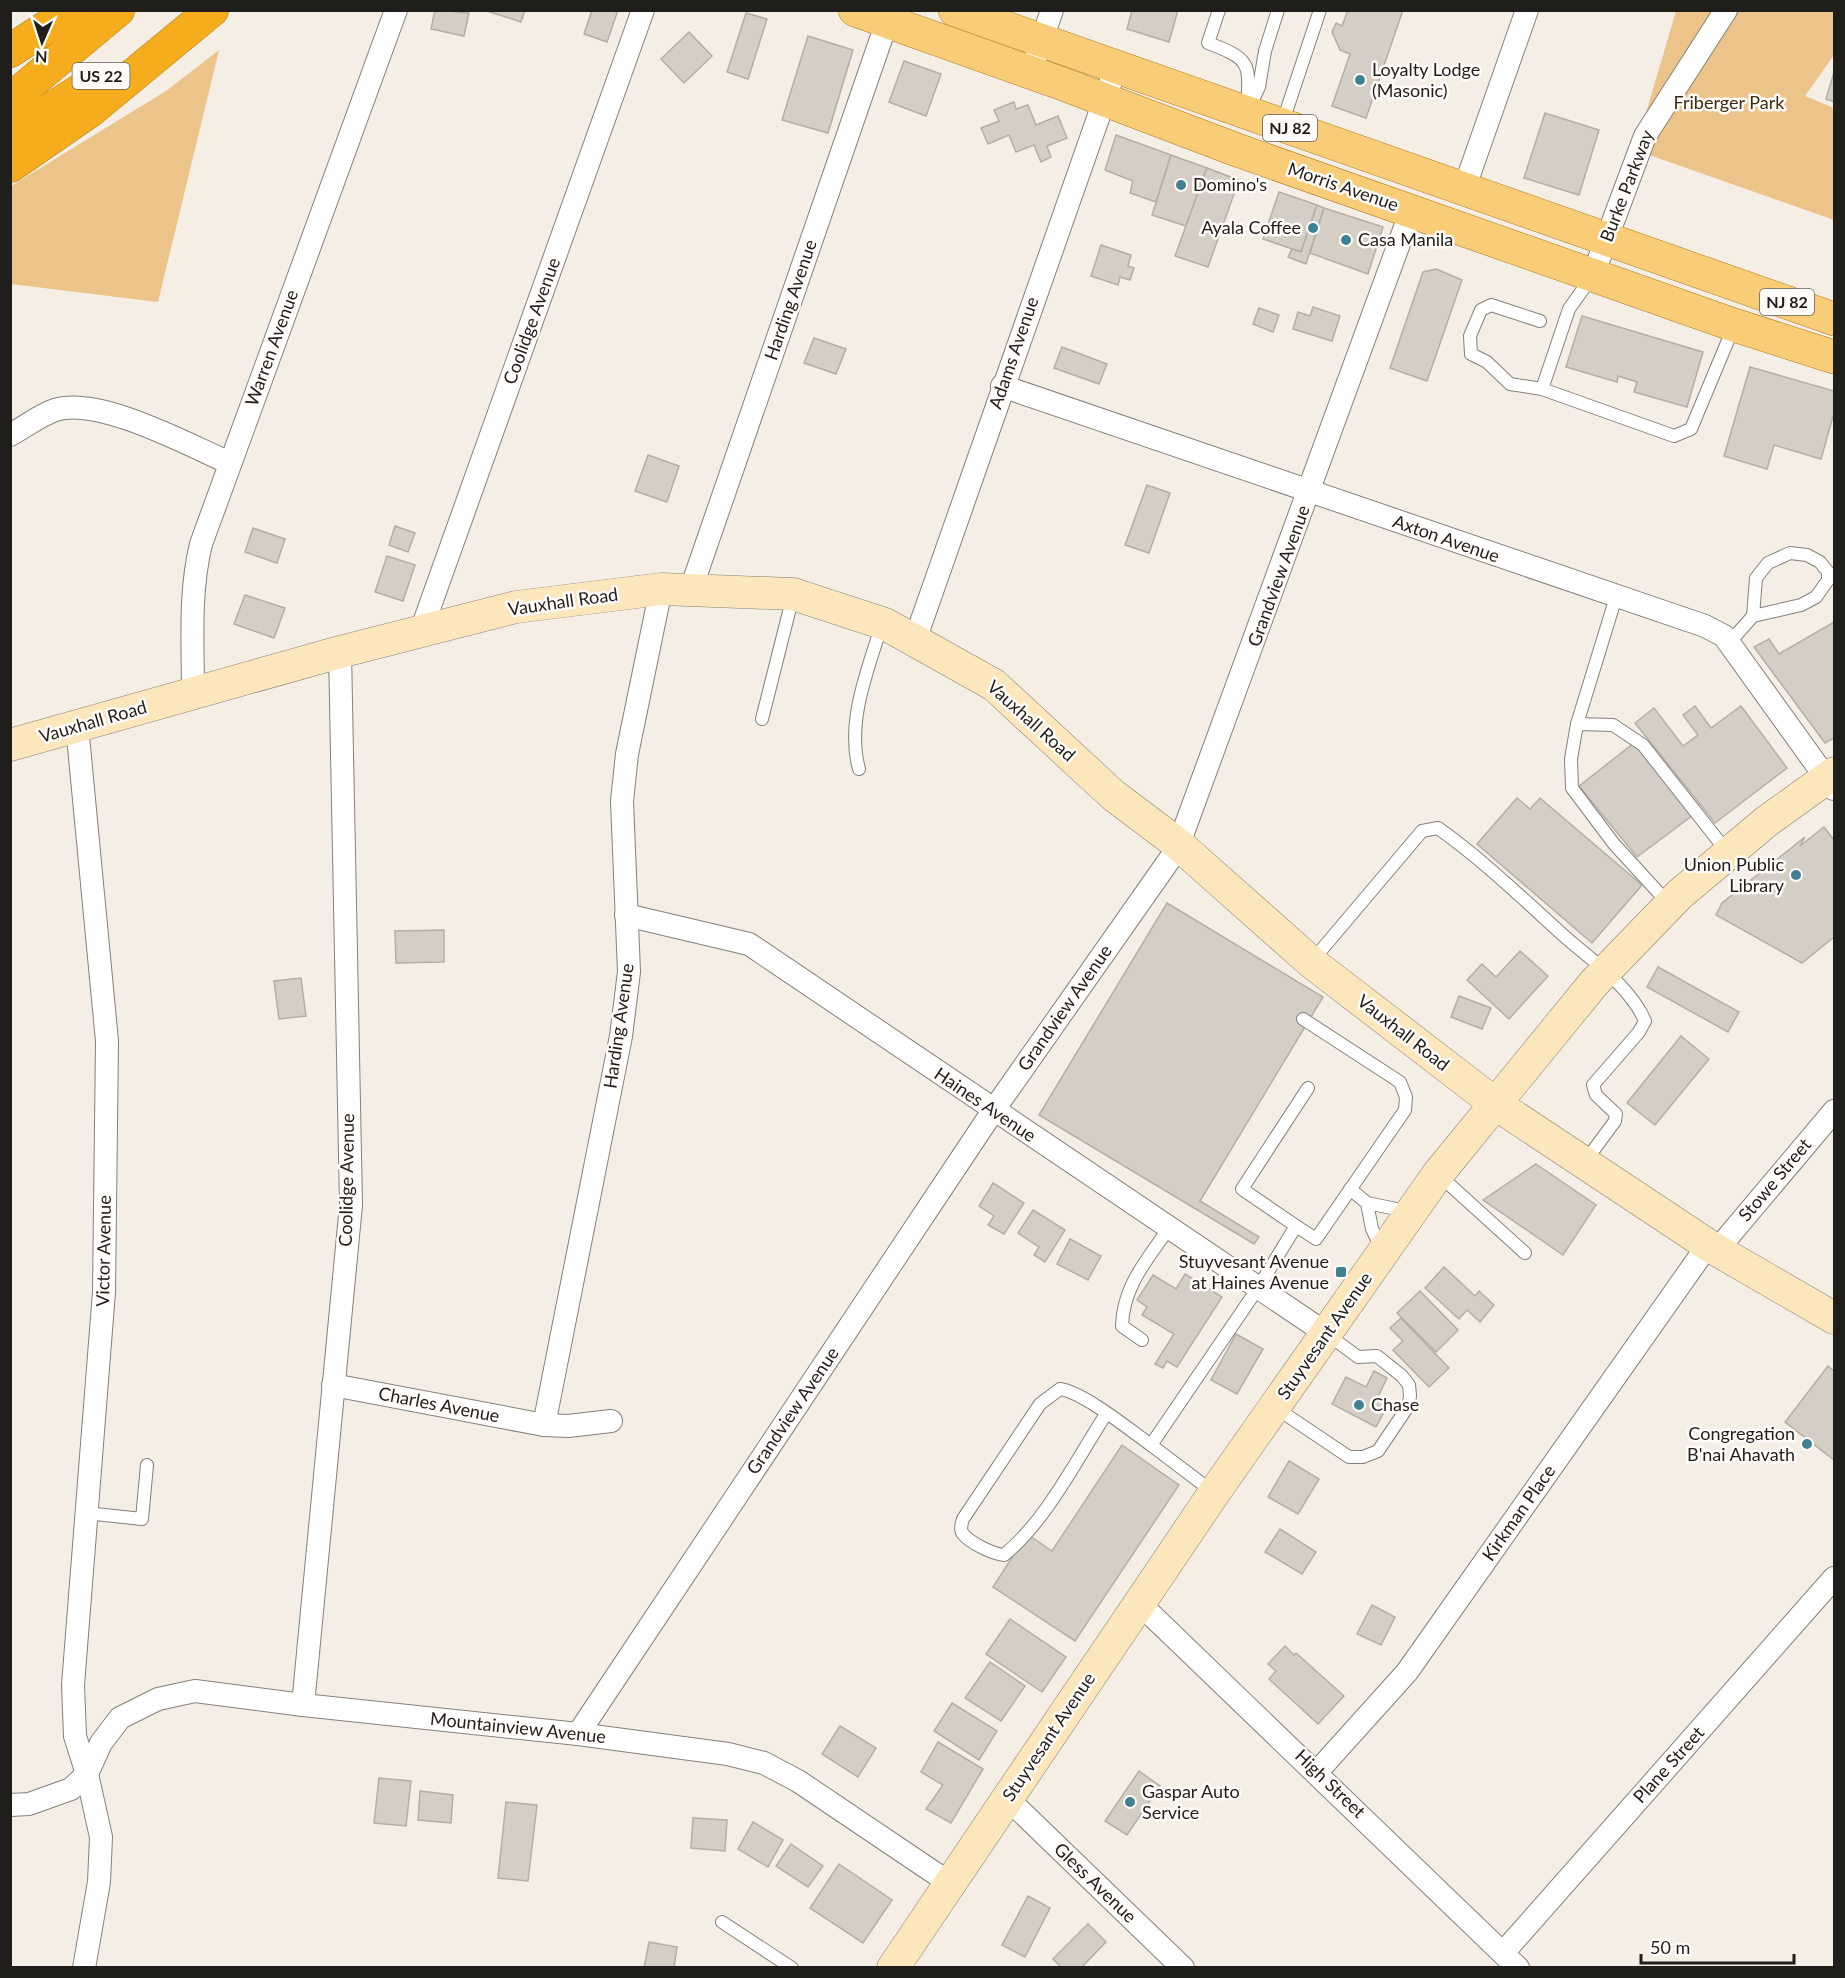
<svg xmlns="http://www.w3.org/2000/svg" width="1845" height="1978" viewBox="0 0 1845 1978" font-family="Lato,sans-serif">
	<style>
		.green { fill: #ecc489 }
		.building { fill: #d4cec5; stroke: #b4aea5; stroke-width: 1.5 }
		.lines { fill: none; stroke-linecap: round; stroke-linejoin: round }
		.lane-casing { stroke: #868178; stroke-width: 14 }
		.street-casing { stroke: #868178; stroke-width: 24 }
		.secondary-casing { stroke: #868178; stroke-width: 33 }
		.primary-casing { stroke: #aa7a1c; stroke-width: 34 }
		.highway-casing { stroke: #aa7a1c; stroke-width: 34 }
		.lane { stroke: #fff; stroke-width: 12 }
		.street { stroke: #fff; stroke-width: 22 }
		.secondary { stroke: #fce6bb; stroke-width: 32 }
		.primary { stroke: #f9cd77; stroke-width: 33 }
		.highway { stroke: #f5ac1d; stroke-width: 33 }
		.poi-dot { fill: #408093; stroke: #fffcf9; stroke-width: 2 }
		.labels { text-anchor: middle; stroke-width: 5; stroke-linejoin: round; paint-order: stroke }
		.shield { fill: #fffcf9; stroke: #63615e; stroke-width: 1.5 }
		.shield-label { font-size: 16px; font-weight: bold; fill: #201e1b }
		.poi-label { font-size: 18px; fill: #201e1b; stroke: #fffcf9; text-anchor: start }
		.park-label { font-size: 18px; fill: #3c2b10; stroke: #fffcf9 }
		.street-label { font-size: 18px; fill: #201e1b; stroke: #fffcf9 }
	</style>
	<rect width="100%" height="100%" fill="#f5eee5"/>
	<g class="green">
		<polygon points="1676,11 1834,11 1834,55 1805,96 1834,108 1834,220 1635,150"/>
		<polygon points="219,50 158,302 11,284 11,186 166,91"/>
	</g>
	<g class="building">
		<polygon points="435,10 469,13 464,36 431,29"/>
		<polygon points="484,10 525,10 521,22"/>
		<polygon points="592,10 618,10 607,42 584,34"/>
		<polygon points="1132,10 1178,10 1169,42 1127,29"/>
		<polygon points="1348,10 1403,10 1366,118 1332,106 1350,54 1340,50 1332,32 1336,23 1342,26"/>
		<polygon points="746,13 767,19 748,79 727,72"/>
		<polygon points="689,32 712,56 684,83 661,59"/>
		<polygon points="808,36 853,50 828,133 782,120"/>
		<polygon points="904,61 941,74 926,116 889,102"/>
		<polygon points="1834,72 1834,102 1826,99"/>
		<polygon points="1014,102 1016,109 1028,105 1036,125 1058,116 1067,138 1047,146 1051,157 1041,162 1034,145 1016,152 1009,135 988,144 981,128 999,121 994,110"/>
		<polygon points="1545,113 1599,130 1579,195 1524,178"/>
		<polygon points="1116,135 1171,155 1156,202 1130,193 1133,181 1105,170"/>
		<polygon points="1171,155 1207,168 1186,226 1152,215"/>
		<polygon points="1207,168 1239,180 1208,267 1175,256"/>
		<polygon points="1279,192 1317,205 1301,252 1263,239"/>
		<polygon points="1317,205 1324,208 1306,264 1288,257 1292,249 1301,252"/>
		<polygon points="1324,208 1383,227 1368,274 1310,253"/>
		<polygon points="1101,245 1131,255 1128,266 1134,268 1130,280 1120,277 1118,285 1091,276"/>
		<polygon points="1436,269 1462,280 1427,381 1390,368 1423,272"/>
		<polygon points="1313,307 1340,316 1332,341 1293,329 1298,312 1310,316"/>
		<polygon points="1259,308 1279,315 1273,332 1253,324"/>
		<polygon points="1582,316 1703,352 1687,407 1634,392 1637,382 1618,376 1617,382 1566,367"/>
		<polygon points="814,338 846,349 836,374 804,363"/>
		<polygon points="1062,347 1107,364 1099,384 1054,368"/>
		<polygon points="1750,367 1834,391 1834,413 1821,459 1774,445 1767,469 1724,456"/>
		<polygon points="648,455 679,466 667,502 635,491"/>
		<polygon points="1147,485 1170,493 1149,553 1125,545"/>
		<polygon points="395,526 415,533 408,552 389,545"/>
		<polygon points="253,528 285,539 277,563 245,552"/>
		<polygon points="387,556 415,565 403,601 375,592"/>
		<polygon points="245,595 285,608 274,638 234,624"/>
		<polygon points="1834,622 1834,738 1825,743 1754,647 1769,639 1779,654"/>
		<polygon points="1695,706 1711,728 1741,706 1787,768 1715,823 1635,723 1654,708 1683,746 1698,735 1683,715"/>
		<polygon points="1634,743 1693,815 1637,857 1579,786"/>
		<polygon points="1517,798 1530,809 1540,798 1642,885 1592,943 1477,844"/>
		<polygon points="1824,827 1834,840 1834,937 1802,963 1716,915 1722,903 1805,837 1800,846"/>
		<polygon points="1167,903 1323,997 1200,1201 1259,1237 1254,1244 1039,1115"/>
		<polygon points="444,930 444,962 396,963 395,931"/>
		<polygon points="1520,951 1548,976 1509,1019 1467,980 1482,964 1496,977"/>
		<polygon points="1658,967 1739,1012 1728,1032 1647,987"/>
		<polygon points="301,978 306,1016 279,1019 274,981"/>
		<polygon points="1459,996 1491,1008 1482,1029 1451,1017"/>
		<polygon points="1681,1036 1709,1059 1655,1125 1627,1103"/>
		<polygon points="1536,1164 1596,1205 1563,1255 1483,1200"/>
		<polygon points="993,1183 1024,1203 1004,1234 988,1225 994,1216 979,1206"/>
		<polygon points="1033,1210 1065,1230 1045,1262 1034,1255 1039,1247 1018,1233"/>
		<polygon points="1070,1239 1101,1256 1088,1280 1057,1264"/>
		<polygon points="1444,1267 1475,1296 1479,1291 1494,1305 1480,1322 1467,1310 1459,1319 1425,1288"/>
		<polygon points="1185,1274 1222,1297 1177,1367 1167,1361 1163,1368 1155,1364 1174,1334 1142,1315 1147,1307 1137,1300 1153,1275 1176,1289"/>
		<polygon points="1420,1291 1458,1330 1436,1352 1397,1313"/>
		<polygon points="1401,1318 1449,1368 1429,1387 1393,1350 1403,1341 1390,1328"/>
		<polygon points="1236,1334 1263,1349 1237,1394 1211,1380"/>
		<polygon points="1828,1366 1834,1371 1834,1460 1785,1422"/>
		<polygon points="1374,1371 1387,1378 1378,1397 1389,1403 1376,1427 1332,1404 1346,1377 1366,1387"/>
		<polygon points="1122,1445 1179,1485 1075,1641 993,1587 1027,1534 1052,1551"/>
		<polygon points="1289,1461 1319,1479 1298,1514 1268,1497"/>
		<polygon points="1280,1529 1316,1552 1302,1574 1265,1552"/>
		<polygon points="1372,1605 1395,1617 1381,1645 1357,1634"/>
		<polygon points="1010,1619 1066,1657 1042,1692 986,1654"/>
		<polygon points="1285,1646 1294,1655 1296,1653 1344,1696 1318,1724 1269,1679 1276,1671 1268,1664"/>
		<polygon points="990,1662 1025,1686 1001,1721 965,1698"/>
		<polygon points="952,1703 997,1731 979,1760 934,1731"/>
		<polygon points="840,1726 876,1748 858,1777 822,1754"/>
		<polygon points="938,1742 983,1769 951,1823 926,1809 943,1785 921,1772"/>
		<polygon points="1139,1771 1160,1786 1127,1835 1105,1821"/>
		<polygon points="379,1778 411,1781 406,1826 374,1823"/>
		<polygon points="420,1791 453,1795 451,1823 418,1820"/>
		<polygon points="506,1802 537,1805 528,1881 498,1878"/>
		<polygon points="693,1818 727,1820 725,1851 691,1848"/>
		<polygon points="753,1822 783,1840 768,1867 738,1849"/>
		<polygon points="791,1844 823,1866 808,1887 776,1866"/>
		<polygon points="839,1864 892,1900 863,1943 810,1908"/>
		<polygon points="1028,1896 1050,1908 1025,1957 1002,1945"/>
		<polygon points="1088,1924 1106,1942 1081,1968 1062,1968 1053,1959"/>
		<polygon points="649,1942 677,1947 674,1968 644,1968"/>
	</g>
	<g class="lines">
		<defs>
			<g id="lane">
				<path d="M 1219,10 L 1208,43 C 1254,60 1249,65 1247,111"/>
				<polyline points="1250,106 1259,87 1265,51 1278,10"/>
				<polyline points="1282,124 1320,10"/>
				<polyline points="1591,278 1569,309 1542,389 1674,436 1691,429 1734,326"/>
				<polyline points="1540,321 1491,305 1481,310 1470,336 1471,354 1487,362 1510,384 1542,389"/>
				<polyline points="1616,597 1577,724 1571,759 1572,788 1614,844 1669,904"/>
				<polyline points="1729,643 1753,616 1801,605 1816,597 1828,580 1828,572 1820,562 1807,555 1790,553 1768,563 1756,578 1753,616"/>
				<polyline points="762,719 793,596"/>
				<polyline points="1577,724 1613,725 1643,745 1728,853"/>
				<path d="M 859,769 C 846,722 868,669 882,624"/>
				<path d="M 1312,961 L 1422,831 L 1438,828 C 1483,860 1522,898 1563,935 C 1591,960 1630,986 1645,1021 L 1639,1032 L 1593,1085 L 1596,1095 L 1616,1114 L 1615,1121 L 1584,1163"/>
				<polyline points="1439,1175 1525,1253"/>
				<polyline points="1350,1189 1367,1203 1411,1212"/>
				<polyline points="1367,1203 1372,1229 1382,1250"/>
				<polyline points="1296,1226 1242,1189 1308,1088"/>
				<path d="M 1142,1340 L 1122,1326 C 1123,1286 1147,1260 1169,1228"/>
				<polyline points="1276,1408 1349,1457 1363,1457 1378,1451 1409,1405 1410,1395 1409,1385 1402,1376 1377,1356 1358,1357 1327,1334"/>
				<path d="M 1106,1414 C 1077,1459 1046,1521 1004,1555 C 993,1554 970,1543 963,1534 C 959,1529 962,1523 963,1519 L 1040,1404 L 1060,1389 C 1083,1392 1130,1430 1151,1445"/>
				<polyline points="1213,1492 1151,1445 1258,1288 1296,1226 1316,1239 1405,1110 1406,1097 1400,1082 1303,1019"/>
				<polyline points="86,1513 142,1519 147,1465"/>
				<polyline points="722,1922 792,1968"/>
			</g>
			<g id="street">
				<polyline points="1037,54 1052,10"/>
				<polyline points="1464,189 1527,10"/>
				<polyline points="1593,275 1645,136 1726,10"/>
				<polyline points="1002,386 1705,626 1724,636 1834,789"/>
				<path d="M 10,435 C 25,427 40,415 55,410 C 99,396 188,445 230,463"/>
				<polyline points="691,589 891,10"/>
				<polyline points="421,631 643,10"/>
				<polyline points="915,640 1116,67"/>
				<path d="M 193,693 C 193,643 189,593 201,544 L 396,10"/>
				<polyline points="77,726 107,1041 104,1292 73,1685 75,1736 87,1774 101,1837 99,1882 84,1968"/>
				<polyline points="626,915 749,944 1327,1334"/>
				<polyline points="1717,1250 1834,1111"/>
				<polyline points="333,1385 544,1425 568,1426 611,1421"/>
				<polyline points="544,1425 621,1036 629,972 622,801 627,754 661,589"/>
				<polyline points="1139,1603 1518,1968"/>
				<polyline points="303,1705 351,1205 340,652"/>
				<polyline points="578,1734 993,1111 1177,849 1411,211"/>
				<polyline points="1317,1772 1407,1672 1708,1245"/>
				<polyline points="1007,1798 1183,1968"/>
				<polyline points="10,1805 29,1804 71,1789 87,1774 101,1743 120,1718 158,1699 195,1691 303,1705 578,1734 728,1754 764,1763 798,1781 951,1884"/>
				<polyline points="1503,1953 1834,1578"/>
			</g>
			<g id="secondary">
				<polyline points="10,745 340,652 516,607 661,589 793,594 885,624 994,685 1113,795 1178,844 1311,962 1497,1105 1708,1245 1834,1318"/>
				<polyline points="893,1968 1214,1493 1438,1174 1594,983 1680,894 1767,821 1834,773"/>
			</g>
			<g id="primary">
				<polyline points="855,10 1063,84 1237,150 1734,325 1834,357"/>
				<polyline points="955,10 1834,319"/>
			</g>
			<g id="highway">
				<polyline points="10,51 73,10"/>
				<polyline points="10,100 118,10"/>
				<polyline points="10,135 95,81"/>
				<polyline points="10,166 91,110 212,10"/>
			</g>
		</defs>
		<use href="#lane" class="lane-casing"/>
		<use href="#street" class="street-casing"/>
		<use href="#secondary" class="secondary-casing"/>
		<use href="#primary" class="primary-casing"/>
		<use href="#highway" class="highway-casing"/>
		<use href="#lane" class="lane"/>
		<use href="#street" class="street"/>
		<use href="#secondary" class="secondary"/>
		<use href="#primary" class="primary"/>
		<use href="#highway" class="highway"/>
	</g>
	<g class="poi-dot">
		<circle cx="1360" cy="80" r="6"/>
		<circle cx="1181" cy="185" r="6"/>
		<circle cx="1313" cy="228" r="6"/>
		<circle cx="1346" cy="240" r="6"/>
		<circle cx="1796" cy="875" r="6"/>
		<rect x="1335" y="1266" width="12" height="12" rx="3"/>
		<circle cx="1359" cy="1405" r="6"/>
		<circle cx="1807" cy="1444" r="6"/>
		<circle cx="1130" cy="1802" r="6"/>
	</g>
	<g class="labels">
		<g class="shield">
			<rect x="72.5" y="63" width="57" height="26" rx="4.5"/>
			<rect x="1263" y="115" width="54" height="26" rx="4.5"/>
			<rect x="1760" y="289" width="54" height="26" rx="4.5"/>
		</g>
		<g class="shield-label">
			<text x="101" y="82">US 22</text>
			<text x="1290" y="134">NJ 82</text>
			<text x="1787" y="308">NJ 82</text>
		</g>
		<g class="poi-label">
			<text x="1372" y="76">Loyalty Lodge<tspan x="1372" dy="21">(Masonic)</tspan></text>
			<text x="1193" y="191">Domino's</text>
			<text x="1301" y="234" text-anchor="end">Ayala Coffee</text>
			<text x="1358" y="246">Casa Manila</text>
			<text x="1784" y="871" text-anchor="end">Union Public<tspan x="1784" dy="21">Library</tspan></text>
			<text x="1329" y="1268" text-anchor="end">Stuyvesant Avenue<tspan x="1329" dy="21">at Haines Avenue</tspan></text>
			<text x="1371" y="1411">Chase</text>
			<text x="1795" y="1440" text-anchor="end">Congregation<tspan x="1795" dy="21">B'nai Ahavath</tspan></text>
			<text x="1142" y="1798">Gaspar Auto<tspan x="1142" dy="21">Service</tspan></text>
		</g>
		<g class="park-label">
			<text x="1729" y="109">Friberger Park</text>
		</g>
		<g class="street-label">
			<text transform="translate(1627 186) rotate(-69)" y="6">Burke Parkway</text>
			<text transform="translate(1343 187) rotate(19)" y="6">Morris Avenue</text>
			<text transform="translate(791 300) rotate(-71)" y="6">Harding Avenue</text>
			<text transform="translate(532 321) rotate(-70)" y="6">Coolidge Avenue</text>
			<text transform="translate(272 348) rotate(-70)" y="6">Warren Avenue</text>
			<text transform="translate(1014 353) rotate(-71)" y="6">Adams Avenue</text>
			<text transform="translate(1446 539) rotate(19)" y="6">Axton Avenue</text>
			<text transform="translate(1279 576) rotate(-70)" y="6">Grandview Avenue</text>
			<text transform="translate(563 602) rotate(-8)" y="6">Vauxhall Road</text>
			<text transform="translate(1031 721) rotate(42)" y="6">Vauxhall Road</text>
			<text transform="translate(93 722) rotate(-16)" y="6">Vauxhall Road</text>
			<text transform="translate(1065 1008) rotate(-55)" y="6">Grandview Avenue</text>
			<text transform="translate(619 1026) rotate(-82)" y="6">Harding Avenue</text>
			<text transform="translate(1403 1033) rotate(38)" y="6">Vauxhall Road</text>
			<text transform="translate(985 1105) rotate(34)" y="6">Haines Avenue</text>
			<text transform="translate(347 1180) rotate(-89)" y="6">Coolidge Avenue</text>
			<text transform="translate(1775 1180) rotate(-50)" y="6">Stowe Street</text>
			<text transform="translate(104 1251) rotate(-89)" y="6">Victor Avenue</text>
			<text transform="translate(1325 1336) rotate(-55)" y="6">Stuyvesant Avenue</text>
			<text transform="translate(439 1405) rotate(11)" y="6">Charles Avenue</text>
			<text transform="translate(793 1411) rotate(-56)" y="6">Grandview Avenue</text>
			<text transform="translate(1519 1513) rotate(-55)" y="6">Kirkman Place</text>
			<text transform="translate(518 1728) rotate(6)" y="6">Mountainview Avenue</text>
			<text transform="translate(1049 1737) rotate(-56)" y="6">Stuyvesant Avenue</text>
			<text transform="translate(1669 1765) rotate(-48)" y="6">Plane Street</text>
			<text transform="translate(1330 1784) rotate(44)" y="6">High Street</text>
			<text transform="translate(1095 1883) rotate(44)" y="6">Gless Avenue</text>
		</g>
	</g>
	<rect width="1845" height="1978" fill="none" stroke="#201e1b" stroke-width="24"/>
	<g transform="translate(42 42) rotate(183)" stroke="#fffcf9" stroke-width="4.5" paint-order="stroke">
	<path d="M0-4.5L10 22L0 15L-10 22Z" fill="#201e1b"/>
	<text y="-9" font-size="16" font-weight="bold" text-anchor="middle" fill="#201e1b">N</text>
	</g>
	<path d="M1641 1954v9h153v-9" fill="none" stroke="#201e1b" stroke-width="3"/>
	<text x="1650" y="1954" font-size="18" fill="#201e1b" stroke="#fffcf9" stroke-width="4.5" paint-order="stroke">50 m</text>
</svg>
